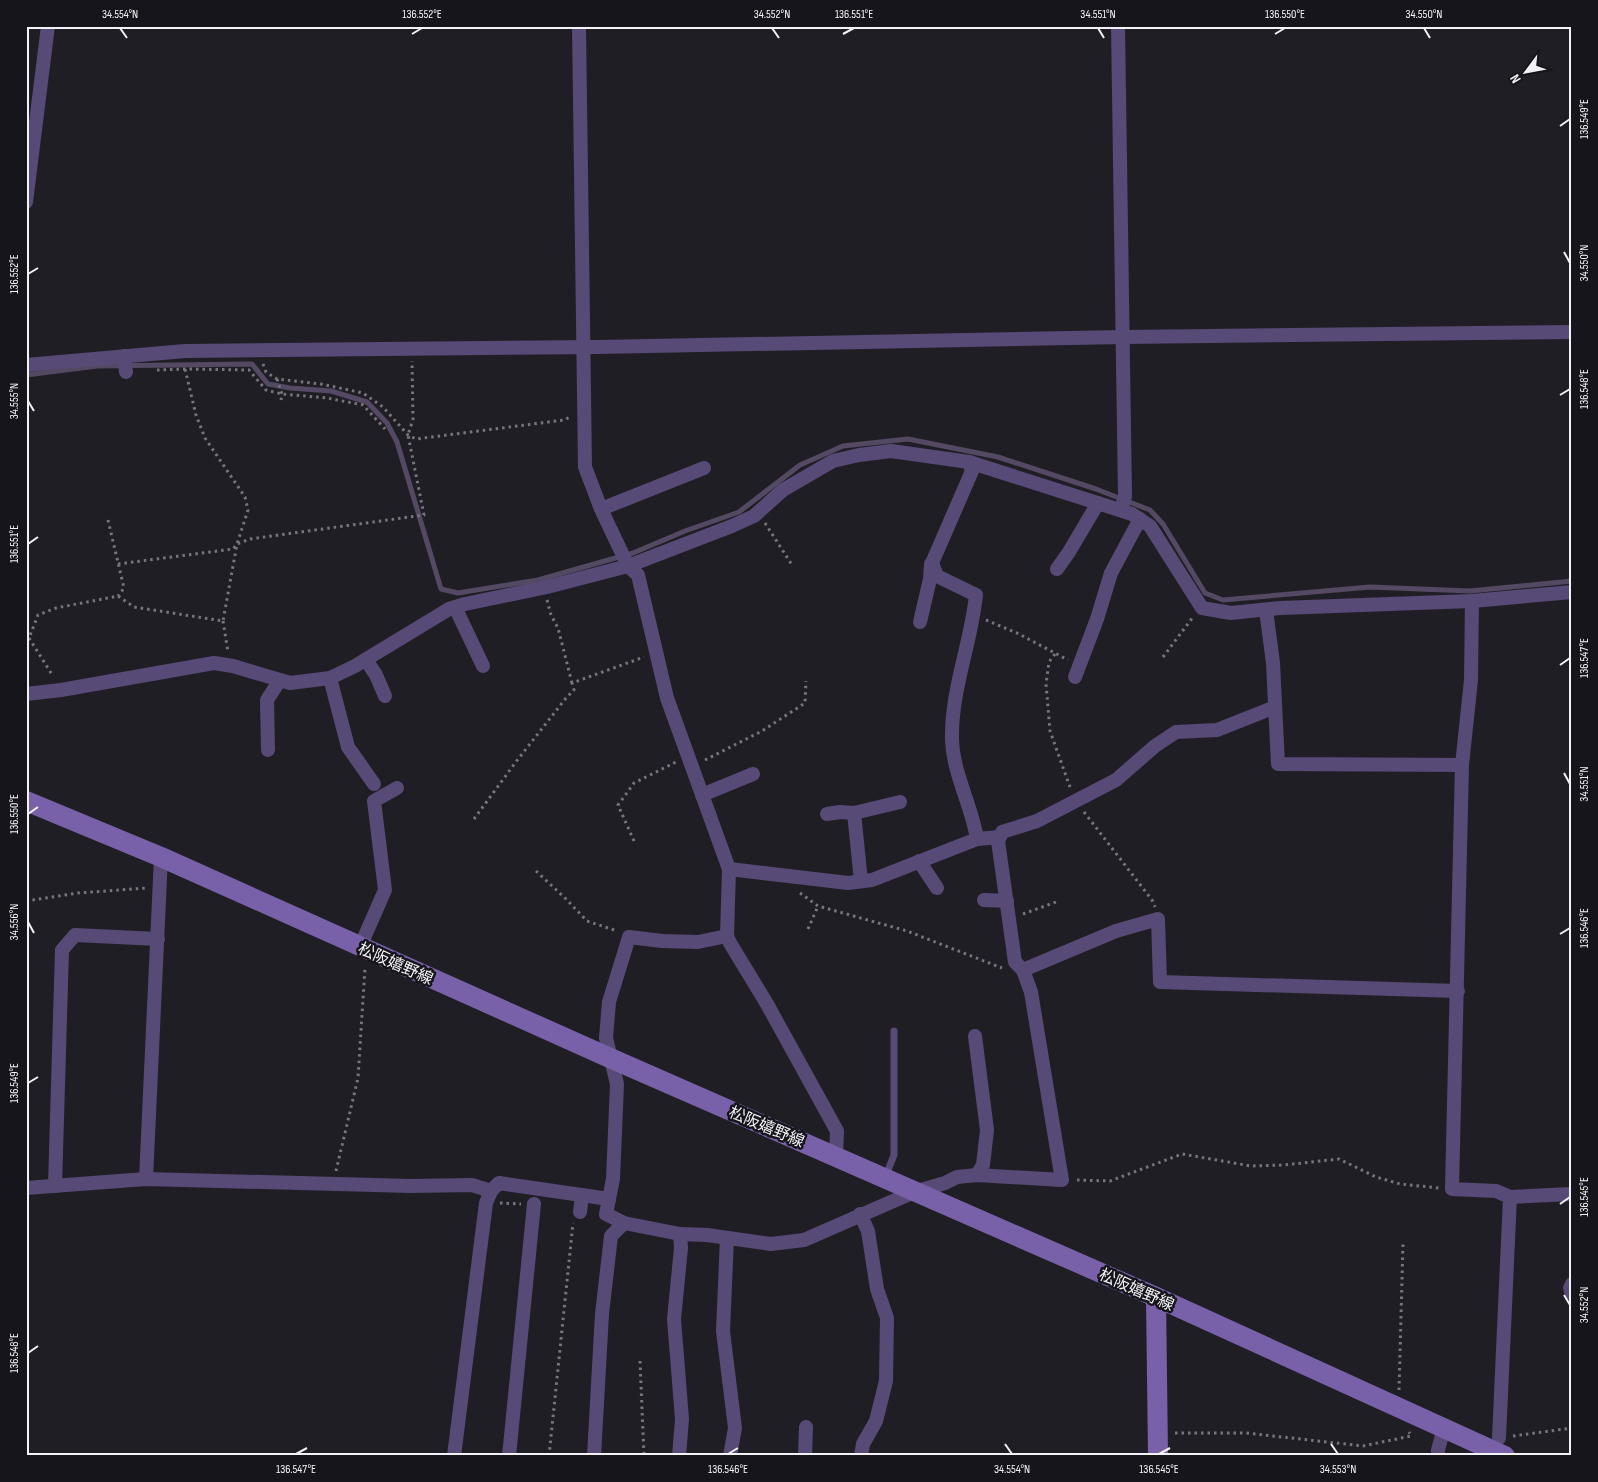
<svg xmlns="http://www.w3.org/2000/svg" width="1598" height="1482" viewBox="0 0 1598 1482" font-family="'Sofia Sans Condensed','Noto Sans JP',sans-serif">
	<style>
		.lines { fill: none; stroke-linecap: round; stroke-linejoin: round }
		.stream { stroke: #534963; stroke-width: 5 }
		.path { stroke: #78767d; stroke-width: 3; stroke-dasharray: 2.5 4; stroke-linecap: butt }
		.lane { stroke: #584a76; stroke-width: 7 }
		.street { stroke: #584a76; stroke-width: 14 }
		.secondary { stroke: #7861a8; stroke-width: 20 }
		.ticks { fill: none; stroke: #f3f2f7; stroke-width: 2 }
		.labels { text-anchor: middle; stroke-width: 5; stroke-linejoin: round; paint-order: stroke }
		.street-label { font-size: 16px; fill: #f3f2f7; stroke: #16151b }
		.neatline { fill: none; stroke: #f3f2f7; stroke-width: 2 }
		.ticks-label { font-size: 12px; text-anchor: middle; fill: #f3f2f7 }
	</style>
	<rect width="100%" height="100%" fill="#201e25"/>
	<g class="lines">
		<polyline class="stream" points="26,375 97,366 252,364 268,384 290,388 331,391 367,402 387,423 397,442 441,589 458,593 538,580 633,553 685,531 739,512 800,465 843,446 908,439 998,457 1096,489 1150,510 1163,524 1205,593 1223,600 1370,587 1470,591 1572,581"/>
		<g class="path">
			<polyline points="263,364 266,372 277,379 321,384 363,393 383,407 408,435 416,439 564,420 570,417"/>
			<polyline points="157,370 185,369 249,370 266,390 282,394 327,398 363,405 385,429"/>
			<polyline points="277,379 282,394 281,400"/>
			<polyline points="108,520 124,588 118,596"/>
			<polyline points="765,523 792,565"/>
			<polyline points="118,564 233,549 237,544 248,510 245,497 205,438 196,415 185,369"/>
			<polyline points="547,600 551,615 558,628 572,683"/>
			<polyline points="986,620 1017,633 1068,660"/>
			<polyline points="223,621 228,652"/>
			<polyline points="29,638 53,676"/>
			<polyline points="26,639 29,638 38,615 56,608 118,596 134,607 223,621 237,544 250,539 424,515 408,435 413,419 412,361"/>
			<polyline points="1055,654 1049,662 1046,684 1050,731 1070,787"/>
			<polyline points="1163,657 1193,617"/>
			<polyline points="705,760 762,731 805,703 806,681"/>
			<polyline points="1084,812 1152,900 1155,907"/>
			<polyline points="474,819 515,763 566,698 574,690 572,683 644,657"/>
			<polyline points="634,841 618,805 634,783 676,762"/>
			<polyline points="536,871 566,899 587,921 617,931"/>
			<polyline points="800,893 818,906 907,931 1002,968"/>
			<polyline points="26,901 78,893 147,888"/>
			<polyline points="1023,914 1056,902"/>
			<polyline points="808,929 818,906"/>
			<polyline points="336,1171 358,1078 365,968"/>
			<polyline points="1077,1180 1110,1181 1182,1154 1251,1166 1284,1165 1339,1159 1376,1177 1400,1184 1439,1188"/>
			<polyline points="500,1203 521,1204"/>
			<polyline points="640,1361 644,1456"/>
			<polyline points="1399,1390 1403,1243"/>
			<polyline points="1175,1433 1246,1433 1363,1446 1411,1436 1409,1432"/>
			<polyline points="1513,1436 1572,1428"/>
			<polyline points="549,1456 573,1223"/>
		</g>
		<polyline class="lane" points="885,1178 894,1155 894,1031"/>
		<g class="street">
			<polyline points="579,26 585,467 601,509 628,566 638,575 667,698 729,869 727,936 730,943 767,1004 837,1131 836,1156"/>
			<polyline points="1118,26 1125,496 1121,510"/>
			<polyline points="26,202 48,26"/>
			<polyline points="124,356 126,372"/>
			<polyline points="26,365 185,351 598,347 1124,337 1572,332"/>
			<path d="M 969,462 L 972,471 L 932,563 L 937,576 L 976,595 C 971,644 951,690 952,739 C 953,774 972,806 977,839"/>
			<polyline points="601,509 704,468"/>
			<polyline points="1057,569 1069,552 1098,503"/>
			<polyline points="1472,601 1471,680 1462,765 1452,1189 1496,1191 1510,1197"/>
			<polyline points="455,607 483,666"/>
			<polyline points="1266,610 1273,663 1278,764 1462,765"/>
			<polyline points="920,622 930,579 931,564"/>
			<polyline points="366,660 376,675 385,696"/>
			<polyline points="1075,677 1097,619 1111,573 1140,519"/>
			<polyline points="330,678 348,747 374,784"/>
			<polyline points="26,694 61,690 214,663 233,666 290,683 330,678 355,666 449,609 465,604 547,587 628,566 732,526 754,516 783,490 833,461 859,455 891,451 969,462 1132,514 1150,526 1202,608 1231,613 1280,608 1472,601 1572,592"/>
			<polyline points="268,750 267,700 280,680"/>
			<polyline points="702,795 753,774"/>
			<polyline points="854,813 900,802"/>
			<polyline points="827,814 840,812 854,813 861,881"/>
			<polyline points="919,861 937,888"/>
			<polyline points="729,869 848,883 872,880 977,839 1000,837"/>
			<polyline points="984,900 1007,901"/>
			<polyline points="727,936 698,942 662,941 629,937 609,1002 606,1038 617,1084 613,1179 606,1214 624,1223 680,1234 707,1235 771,1244 804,1240 914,1192 945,1183 957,1177 977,1175 1062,1180 1031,992 1023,970 1116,931 1158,919 1160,982 1458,991"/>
			<polyline points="360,947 385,890 374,801 397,788"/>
			<polyline points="1023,970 1015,962 998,841 1002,832 1037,821 1116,780 1155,746 1176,732 1217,730 1275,707"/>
			<polyline points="975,1036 987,1130 983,1165 977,1175"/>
			<polyline points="146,1179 161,857"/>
			<polyline points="55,1186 62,950 75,935 158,939"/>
			<polyline points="26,1188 146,1179 411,1186 472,1185 491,1191 499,1183 609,1199"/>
			<polyline points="580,1212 582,1195"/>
			<polyline points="860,1214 868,1231 877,1289 887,1318 886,1381 876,1421 863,1444 861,1456"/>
			<polyline points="727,1238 723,1331 735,1428 730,1456"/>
			<polyline points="1572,1284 1570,1288 1572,1294"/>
			<polyline points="1499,1438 1510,1197 1572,1194"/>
			<polyline points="454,1456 486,1203 491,1191"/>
			<polyline points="509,1456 534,1204"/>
			<polyline points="594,1456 602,1314 611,1236 624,1223"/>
			<polyline points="679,1456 682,1419 674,1319 681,1248 680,1234"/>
			<polyline points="805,1456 806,1427"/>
			<polyline points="1438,1456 1438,1450 1444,1428"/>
		</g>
		<g class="secondary">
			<polyline points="26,801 161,857 610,1058 1156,1297 1505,1456"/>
			<polyline points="1156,1297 1158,1456"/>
		</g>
	</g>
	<path class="ticks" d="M 120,28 L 127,38M 772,28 L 779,38M 1098,28 L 1104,38M 1424,28 L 1430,38M 412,34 L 422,28M 843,34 L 854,28M 1275,34 L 1285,28M 1560,126 L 1570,119M 1564,252 L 1570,263M 28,274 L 38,268M 1560,395 L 1570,389M 28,401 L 34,411M 28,544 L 38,537M 1560,665 L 1570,658M 1564,773 L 1570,784M 28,814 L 38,807M 28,922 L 34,933M 1560,934 L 1570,928M 28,1083 L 38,1077M 1560,1204 L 1570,1197M 1564,1295 L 1570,1305M 28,1353 L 38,1346M 1005,1444 L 1012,1454M 1331,1444 L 1338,1454M 296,1454 L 307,1448M 728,1454 L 738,1448M 1159,1454 L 1170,1448"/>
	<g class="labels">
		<g class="street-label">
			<text transform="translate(396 963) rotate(24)" y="6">松阪嬉野線</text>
			<text transform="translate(767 1126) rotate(23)" y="6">松阪嬉野線</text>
			<text transform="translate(1137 1289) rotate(24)" y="6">松阪嬉野線</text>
		</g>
	</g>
	<rect width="1598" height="1482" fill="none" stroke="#16151b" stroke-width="55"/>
	<g transform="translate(1526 72) rotate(238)" stroke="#16151b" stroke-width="4" paint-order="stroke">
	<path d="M0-4L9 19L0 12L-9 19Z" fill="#f3f2f7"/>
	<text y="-8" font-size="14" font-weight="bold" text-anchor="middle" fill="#f3f2f7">N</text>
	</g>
	<rect x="28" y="28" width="1542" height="1426" class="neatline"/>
	<g class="ticks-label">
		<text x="120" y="18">34.554°N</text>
		<text x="422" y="18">136.552°E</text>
		<text x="772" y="18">34.552°N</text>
		<text x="854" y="18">136.551°E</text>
		<text x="1098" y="18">34.551°N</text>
		<text x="1285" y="18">136.550°E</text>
		<text x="1424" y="18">34.550°N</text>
		<text transform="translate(1584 119) rotate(-90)" y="4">136.549°E</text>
		<text transform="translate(1584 263) rotate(-90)" y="4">34.550°N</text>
		<text transform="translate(14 274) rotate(-90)" y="4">136.552°E</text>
		<text transform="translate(1584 389) rotate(-90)" y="4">136.548°E</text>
		<text transform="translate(14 401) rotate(-90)" y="4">34.555°N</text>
		<text transform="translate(14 544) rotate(-90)" y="4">136.551°E</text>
		<text transform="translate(1584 658) rotate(-90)" y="4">136.547°E</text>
		<text transform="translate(1584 784) rotate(-90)" y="4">34.551°N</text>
		<text transform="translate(14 814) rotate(-90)" y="4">136.550°E</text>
		<text transform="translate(14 922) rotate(-90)" y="4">34.556°N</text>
		<text transform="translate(1584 928) rotate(-90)" y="4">136.546°E</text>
		<text transform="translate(14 1083) rotate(-90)" y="4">136.549°E</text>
		<text transform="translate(1584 1197) rotate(-90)" y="4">136.545°E</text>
		<text transform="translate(1584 1305) rotate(-90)" y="4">34.552°N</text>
		<text transform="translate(14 1353) rotate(-90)" y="4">136.548°E</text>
		<text x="296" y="1473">136.547°E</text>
		<text x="728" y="1473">136.546°E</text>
		<text x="1012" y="1473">34.554°N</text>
		<text x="1159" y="1473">136.545°E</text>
		<text x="1338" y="1473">34.553°N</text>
	</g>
</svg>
